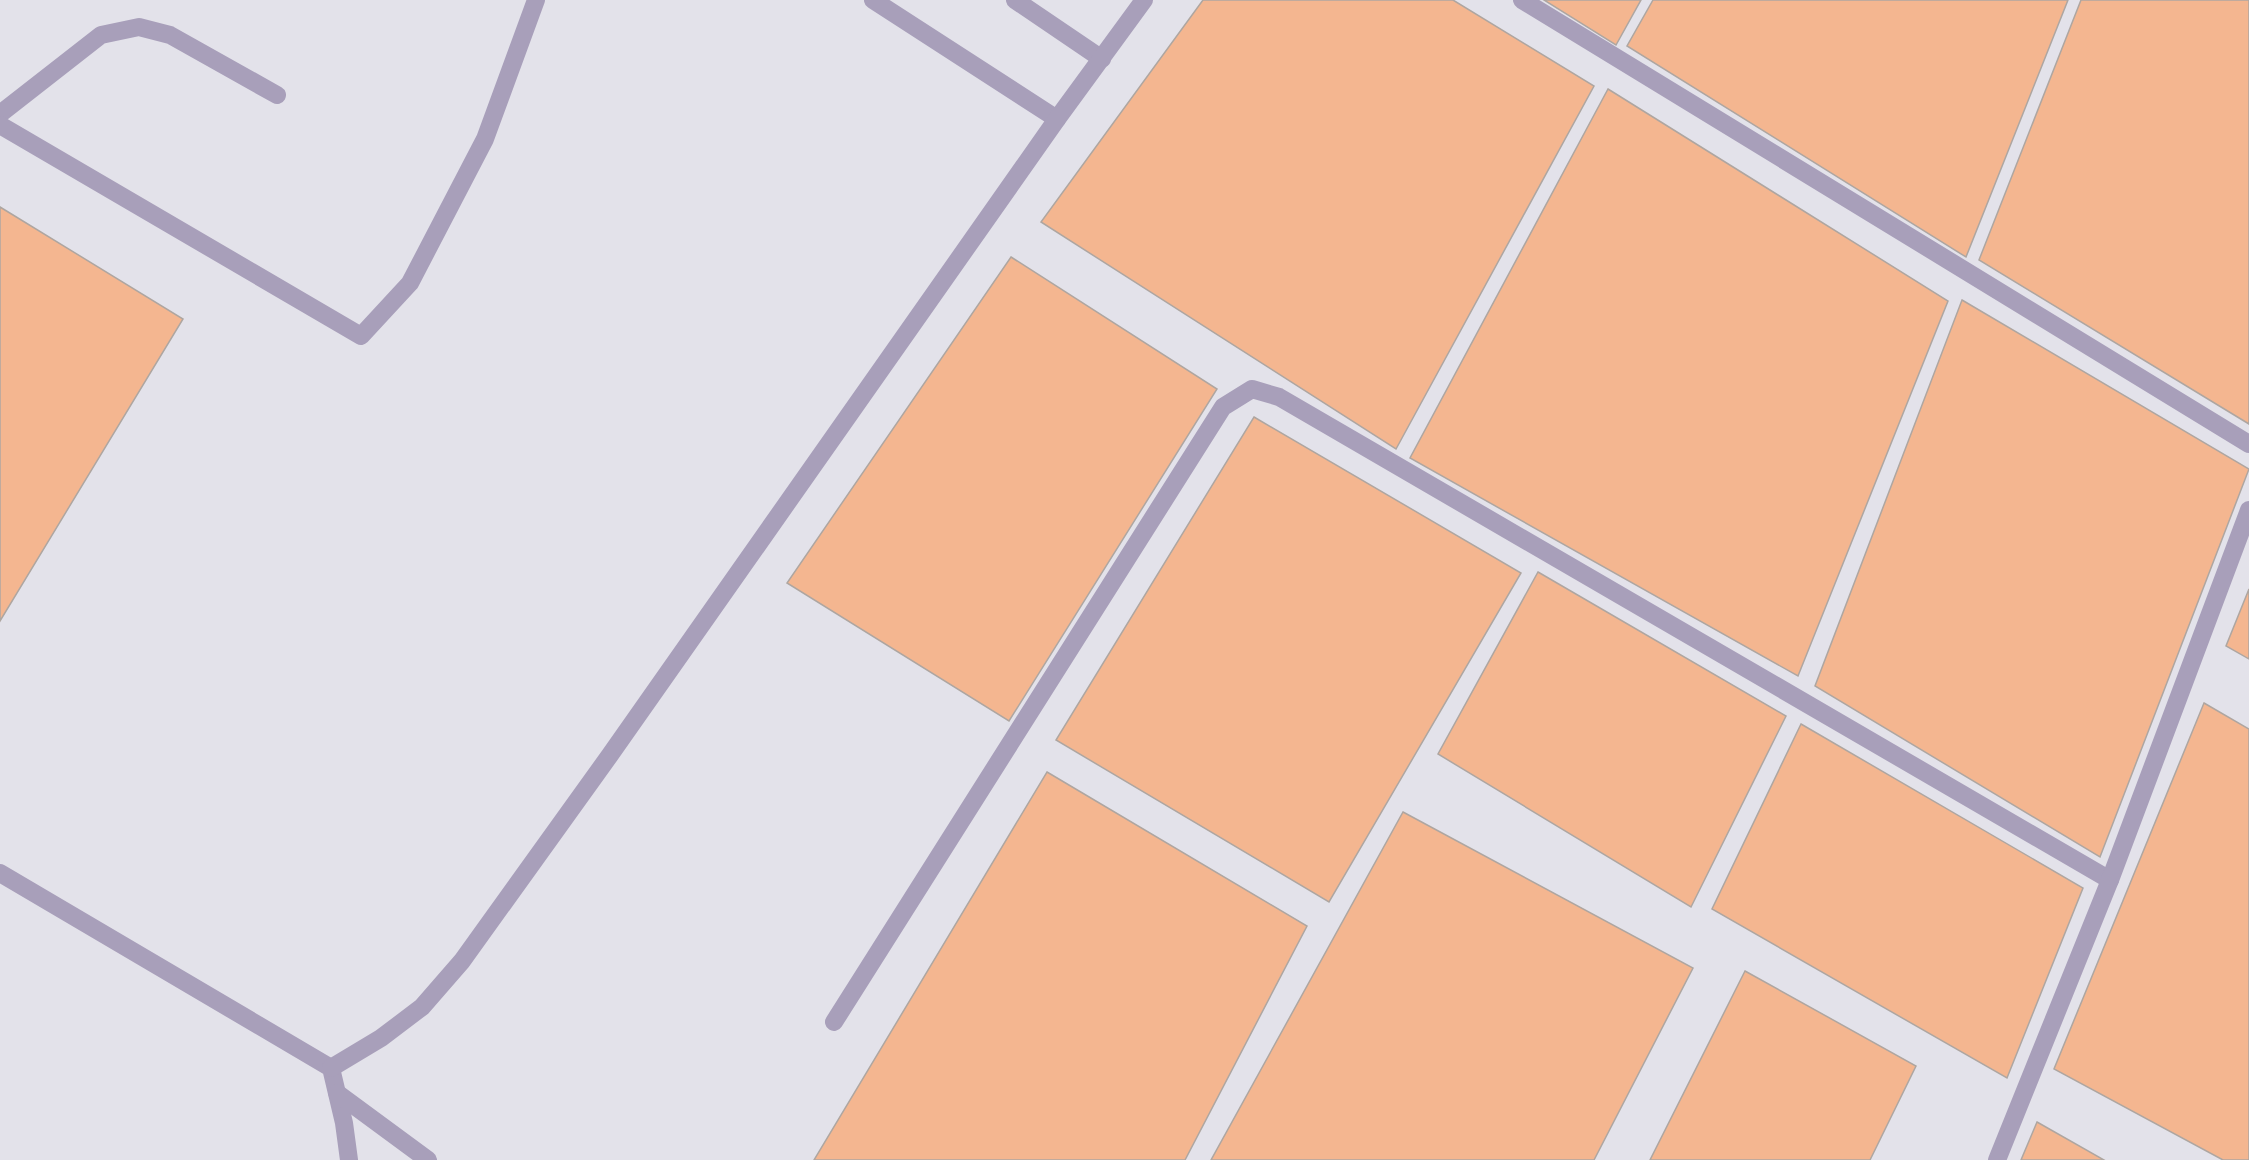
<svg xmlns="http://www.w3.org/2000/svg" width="2249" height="1160" viewBox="0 0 2249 1160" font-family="'Crimson Pro',serif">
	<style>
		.building { fill: #f4b690; stroke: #aea6a1; stroke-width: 1.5 }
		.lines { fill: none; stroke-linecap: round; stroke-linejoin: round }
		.minor { stroke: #a89fba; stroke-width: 18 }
	</style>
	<rect width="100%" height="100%" fill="#e3e2ea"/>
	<g class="building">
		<polygon points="1203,0 1453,0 1594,86 1396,449 1041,222"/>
		<polygon points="1544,0 1641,0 1616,45"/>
		<polygon points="1653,0 2068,0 1966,257 1627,46"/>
		<polygon points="2081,0 2249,0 2249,424 1979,260"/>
		<polygon points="1608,89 1948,301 1798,676 1410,458"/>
		<polygon points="0,207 183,319 0,621"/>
		<polygon points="1011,257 1217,389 1009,721 787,583"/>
		<polygon points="1962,300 2249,469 2100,857 1815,686"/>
		<polygon points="1254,417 1521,573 1329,902 1056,740"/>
		<polygon points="1538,572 1786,716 1691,907 1438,754"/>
		<polygon points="2249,589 2249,659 2226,646"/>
		<polygon points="2204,703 2249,729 2249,1160 2223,1160 2054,1069"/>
		<polygon points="1801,724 2083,888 2007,1078 1712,909"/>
		<polygon points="1047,772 1307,926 1185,1160 814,1160"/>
		<polygon points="1403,812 1693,968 1594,1160 1211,1160"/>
		<polygon points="1745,971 1916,1066 1870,1160 1650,1160"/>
		<polygon points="2037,1122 2104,1160 2021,1160"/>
	</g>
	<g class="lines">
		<g class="minor">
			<polyline points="873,0 1057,119"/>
			<polyline points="1015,0 1102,59"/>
			<polyline points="1522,0 2249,444"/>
			<polyline points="0,114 101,35 139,27 170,35 277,95"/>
			<polyline points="0,125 361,336 410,283 485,139 536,0"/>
			<polyline points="0,873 331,1068 344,1123 349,1160"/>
			<polyline points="834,1022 1223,407 1252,389 1279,397 2110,880"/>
			<polyline points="331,1068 381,1038 422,1007 462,961 610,755 1057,119 1144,0"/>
			<polyline points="337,1093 428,1160"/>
			<polyline points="1997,1160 2110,880 2249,510"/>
		</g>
	</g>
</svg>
